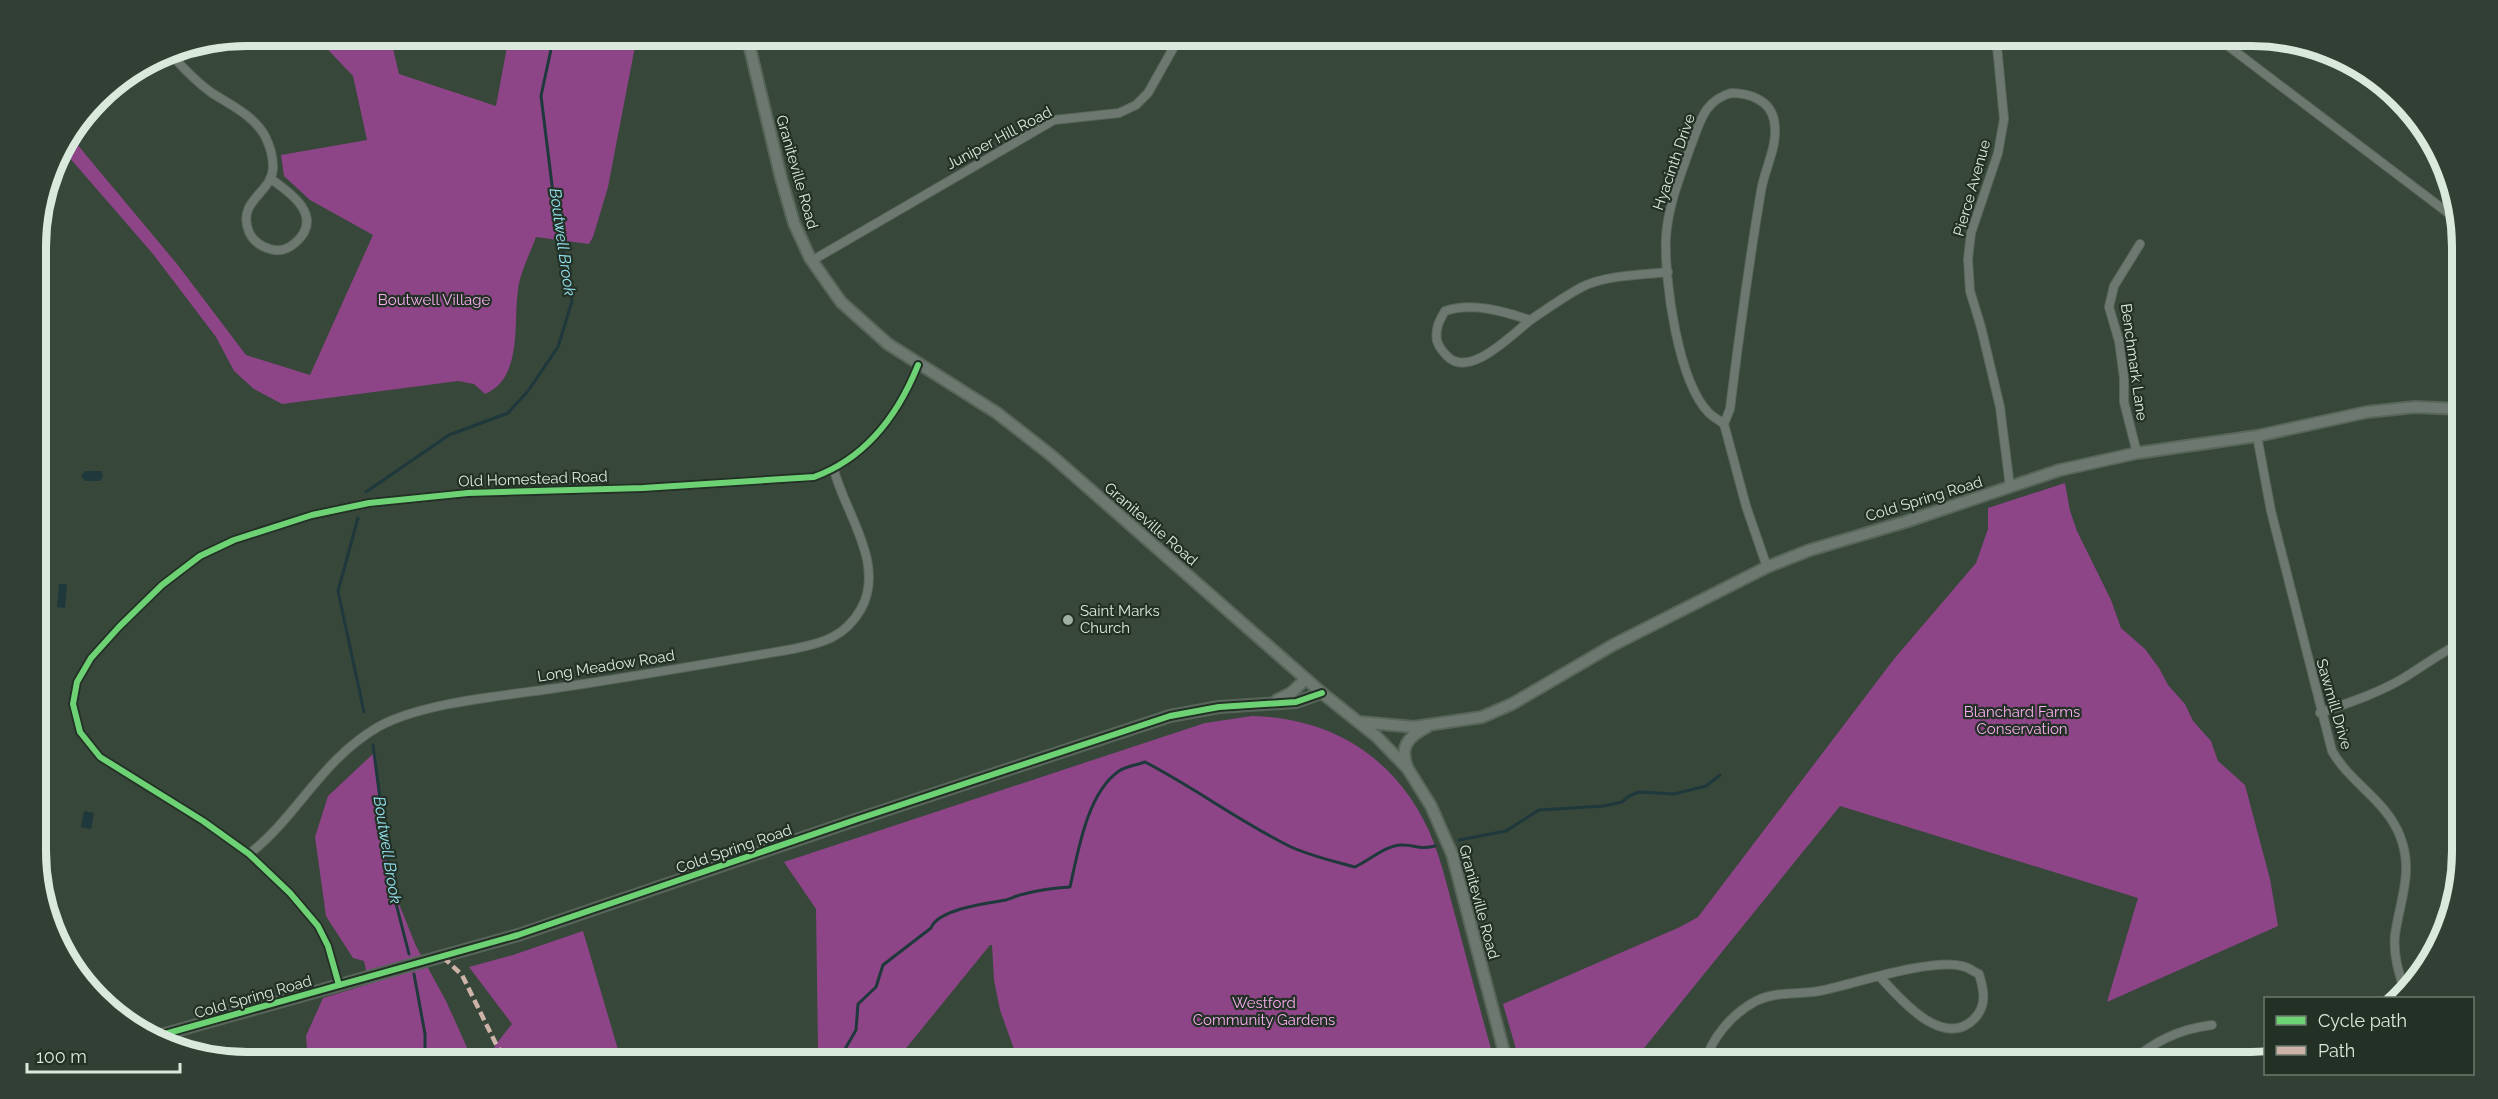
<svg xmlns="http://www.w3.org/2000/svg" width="2498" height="1099" viewBox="0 0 2498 1099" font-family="Raleway,sans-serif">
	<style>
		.green { fill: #8d4587 }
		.water { fill: #1f383c }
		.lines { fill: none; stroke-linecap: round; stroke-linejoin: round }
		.stream { stroke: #1f383c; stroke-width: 3 }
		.minor-casing { stroke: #58665a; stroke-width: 10 }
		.tertiary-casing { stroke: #58665a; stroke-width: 14 }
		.secondary-casing { stroke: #58665a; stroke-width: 14 }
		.minor { stroke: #6d7970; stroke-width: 8 }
		.tertiary { stroke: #6d7970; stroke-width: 10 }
		.secondary { stroke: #6d7970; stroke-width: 10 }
		.quiet { stroke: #ceb3a9; stroke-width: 4.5; stroke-dasharray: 9 4.5; stroke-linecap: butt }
		.cycleway-casing { stroke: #233025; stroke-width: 10 }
		.cycleway { stroke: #6cd273; stroke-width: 6 }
		.poi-dot { fill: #a0b1a3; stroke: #233025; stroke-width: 2 }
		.labels { text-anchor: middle; stroke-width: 4.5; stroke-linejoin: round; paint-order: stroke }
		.street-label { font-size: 15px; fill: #d9eadc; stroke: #233025 }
		.park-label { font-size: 15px; fill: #f7adef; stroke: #233025 }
		.poi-label { font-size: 15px; fill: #d9eadc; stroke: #233025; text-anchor: start }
		.water-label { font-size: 16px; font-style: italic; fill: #93e2f1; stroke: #233025 }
		.rim { fill: none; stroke: #d9eadc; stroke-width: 8 }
	</style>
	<rect width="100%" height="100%" fill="#37473a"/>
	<g class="green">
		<path d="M 315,36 L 390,36 L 399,74 L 496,106 L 509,36 L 637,36 L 608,187 L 593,237 L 589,244 L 536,237 C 530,254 520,272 518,290 C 513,325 523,377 485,394 L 474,384 L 458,381 L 282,404 L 254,389 L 234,371 L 216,337 L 153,254 L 62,149 L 71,137 L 177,264 L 246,355 L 310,375 L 373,235 L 310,200 L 284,176 L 281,155 L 367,140 L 353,76 Z"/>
		<polygon points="2065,483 2070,511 2077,531 2111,600 2121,628 2145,649 2159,668 2168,685 2185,704 2193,721 2211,741 2218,761 2245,785 2270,879 2278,926 2107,1002 2138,898 1840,806 1632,1063 1520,1063 1503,1004 1680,927 1698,917 1894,659 1976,563 1988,529 1988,508"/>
		<path d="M 1252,716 C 1337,718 1403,763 1434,843 C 1444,870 1450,898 1458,926 C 1470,972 1482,1017 1495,1063 L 1019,1063 L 1000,1010 L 994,980 L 992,945 L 990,945 L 894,1063 L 781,1063 L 818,1051 L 816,909 L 784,862 L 1205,723 Z"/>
		<polygon points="374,753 391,884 416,946 446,1001 474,1063 308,1063 306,1036 323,998 369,984 364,961 353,958 326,916 315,837 328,796"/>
		<polygon points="583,931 622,1063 487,1063 496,1044 512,1024 469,967 513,955"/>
	</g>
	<g class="water">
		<polygon points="85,471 101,471 103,476 100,481 85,481 81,476"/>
		<polygon points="59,584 67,584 65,608 57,607"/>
		<polygon points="84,811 94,813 91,829 81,827"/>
	</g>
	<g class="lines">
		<g class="stream">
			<polyline points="366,492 449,435 508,413 528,391 558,347 572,301 553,193 541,96 553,40 556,36"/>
			<polyline points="358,518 338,591 364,712"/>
			<polyline points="373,745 391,884 409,954"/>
			<polyline points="1459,840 1506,831 1539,810 1604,806 1622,802 1629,796 1639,792 1674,794 1706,786 1720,775"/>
			<polyline points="414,974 425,1034 425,1063"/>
			<path d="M 837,1063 L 856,1030 L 858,1004 L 876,987 L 883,965 L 931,928 C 938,909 988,903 1006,900 C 1012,898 1018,895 1024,894 C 1039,890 1054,888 1070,887 C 1078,852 1087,793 1119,771 C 1126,766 1137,765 1145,762 C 1195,788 1239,821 1289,846 C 1310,856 1333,861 1355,867 C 1370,860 1386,845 1402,845 C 1418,845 1417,850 1435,846"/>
		</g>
		<defs>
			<g id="minor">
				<polyline points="1996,36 2004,119 1998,153 1971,233 1968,259 1970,291 1981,327 2000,407 2010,487"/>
				<polyline points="2215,36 2460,222"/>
				<path d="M 169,52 C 182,67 195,81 212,93 C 232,106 253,115 265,136 C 269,144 273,157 273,167 C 273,193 236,200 249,232 C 253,241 260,246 270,249 C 279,252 288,249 295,243 C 325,217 291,193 271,179"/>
				<path d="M 1731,93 C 1749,93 1770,100 1774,120 C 1779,145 1765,167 1761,191 C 1749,263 1739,336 1730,409 L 1724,424 C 1719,420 1713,417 1709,413 C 1678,382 1664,280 1666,237 C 1668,206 1680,177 1690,148 C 1700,123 1703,101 1731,93 Z"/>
				<polyline points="813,260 1054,120 1119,113 1136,105 1148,93 1180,36"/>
				<path d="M 1530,320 C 1503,311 1472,302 1445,311 C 1439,321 1435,329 1437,341 C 1439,347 1442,351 1447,356 C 1470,380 1514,332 1532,319 C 1548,308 1565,296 1582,287 C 1605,275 1642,275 1668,272"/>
				<polyline points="1724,424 1746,506 1767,567"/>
				<path d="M 2257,436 L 2271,511 L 2332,751 C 2350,783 2386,800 2400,836 C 2414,871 2400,900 2395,935 C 2393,955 2399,973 2405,993"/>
				<polyline points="2137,453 2124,402 2124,378 2119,341 2109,307 2114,286 2140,244"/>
				<path d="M 2320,713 C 2348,703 2376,694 2402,679 C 2422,667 2440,653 2461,643"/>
				<path d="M 249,854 C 298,816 321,760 378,727 C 421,703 501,696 550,689 C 632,677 712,663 793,649 C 823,643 845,637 861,609 C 886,564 845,513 834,470"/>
				<path d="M 339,985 L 328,946 L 318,926 L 290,893 L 249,854 L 203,821 L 100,757 L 80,732 L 73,704 L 77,682 L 91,658 L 119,627 L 162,585 L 200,556 L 234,540 L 312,515 L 369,503 L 468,493 L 643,488 L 814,477 C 866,458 898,415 918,365"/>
				<path d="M 1705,1063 C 1711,1038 1733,1013 1756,1001 C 1776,991 1797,995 1819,991 C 1854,984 1930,958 1962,966 C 1968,967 1974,972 1979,974 C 1984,990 1987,1005 1975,1018 C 1944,1051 1900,999 1880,977"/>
				<path d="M 2131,1063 C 2154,1040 2180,1029 2212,1025"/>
			</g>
			<g id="tertiary">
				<polyline points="1277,700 1291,693 1306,679"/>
				<polyline points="1360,722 1414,727 1482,717 1512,704 1613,645 1767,567 1810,550 1905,522 2060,470 2137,453 2257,436 2367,412 2415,407 2461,409"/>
				<path d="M 1408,769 C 1399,748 1407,737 1427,727"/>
				<polyline points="154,1037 518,935 858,819 1170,716 1219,707 1296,702 1322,693"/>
			</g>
			<polyline id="secondary" points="747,36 781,178 794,223 810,258 841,302 888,344 997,413 1052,456 1322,693 1376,736 1408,769 1431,806 1452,854 1507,1063"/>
		</defs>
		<use href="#minor" class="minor-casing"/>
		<use href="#tertiary" class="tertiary-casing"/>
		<use href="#secondary" class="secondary-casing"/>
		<use href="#minor" class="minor"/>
		<use href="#tertiary" class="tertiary"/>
		<use href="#secondary" class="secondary"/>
		<polyline class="quiet" points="443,957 462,975 496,1044 508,1063"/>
		<defs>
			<g id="cycleway">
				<path d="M 339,985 L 328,946 L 318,926 L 290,893 L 249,854 L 203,821 L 100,757 L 80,732 L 73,704 L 77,682 L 91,658 L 119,627 L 162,585 L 200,556 L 234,540 L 312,515 L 369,503 L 468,493 L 643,488 L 814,477 C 866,458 898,415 918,365"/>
				<polyline points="154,1037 518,935 858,819 1170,716 1219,707 1296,702 1322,693"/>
			</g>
		</defs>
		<use href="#cycleway" class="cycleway-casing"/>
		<use href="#cycleway" class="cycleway"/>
	</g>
	<circle class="poi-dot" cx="1068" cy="620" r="6"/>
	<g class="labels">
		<g class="street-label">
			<text transform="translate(999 138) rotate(-28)" y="5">Juniper Hill Road</text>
			<text transform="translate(1674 162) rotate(-71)" y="5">Hyacinth Drive</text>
			<text transform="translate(797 172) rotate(74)" y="5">Graniteville Road</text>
			<text transform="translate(1972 188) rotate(-74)" y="5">Pierce Avenue</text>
			<text transform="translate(2134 362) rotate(82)" y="5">Benchmark Lane</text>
			<text transform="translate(533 479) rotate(-2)" y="5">Old Homestead Road</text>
			<text transform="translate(1924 499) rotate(-17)" y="5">Cold Spring Road</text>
			<text transform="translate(1151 524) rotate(41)" y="5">Graniteville Road</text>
			<text transform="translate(606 666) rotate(-9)" y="5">Long Meadow Road</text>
			<text transform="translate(2334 704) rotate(74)" y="5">Sawmill Drive</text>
			<text transform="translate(734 849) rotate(-19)" y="5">Cold Spring Road</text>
			<text transform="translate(1479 902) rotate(75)" y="5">Graniteville Road</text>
			<text transform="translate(253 997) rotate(-16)" y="5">Cold Spring Road</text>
		</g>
		<g class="park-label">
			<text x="434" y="305">Boutwell Village</text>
			<text x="2022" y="717">Blanchard Farms<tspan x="2022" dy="17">Conservation</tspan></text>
			<text x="1264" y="1008">Westford<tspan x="1264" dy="17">Community Gardens</tspan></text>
		</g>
		<g class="poi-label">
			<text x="1080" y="616">Saint Marks<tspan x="1080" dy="17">Church</tspan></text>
		</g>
		<g class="water-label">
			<text transform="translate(563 242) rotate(82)" y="6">Boutwell Brook</text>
			<text transform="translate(388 850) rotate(81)" y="6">Boutwell Brook</text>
		</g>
	</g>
	<path d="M0 0H2498V1099H0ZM247 46H2251A201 201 0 0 1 2452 247V851A201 201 0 0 1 2251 1052H247A201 201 0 0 1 46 851V247A201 201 0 0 1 247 46Z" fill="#323f34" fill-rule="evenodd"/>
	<path class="rim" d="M247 46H2251A201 201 0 0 1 2452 247V851A201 201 0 0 1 2251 1052H247A201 201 0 0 1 46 851V247A201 201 0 0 1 247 46Z"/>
	<rect x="2264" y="997" width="210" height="78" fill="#233025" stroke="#6c7a6e" stroke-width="1.5"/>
	<rect x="2276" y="1016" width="30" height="9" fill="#6cd273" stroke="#6c7a6e" stroke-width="1.5"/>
	<text x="2318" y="1027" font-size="18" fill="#d9eadc">Cycle path</text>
	<rect x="2276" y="1046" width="30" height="9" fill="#ceb3a9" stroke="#6c7a6e" stroke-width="1.5"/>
	<text x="2318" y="1057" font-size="18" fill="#d9eadc">Path</text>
	<path d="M27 1063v9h153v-9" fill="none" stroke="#d9eadc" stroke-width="3"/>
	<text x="36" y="1063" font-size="18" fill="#d9eadc" stroke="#233025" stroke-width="4.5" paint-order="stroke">100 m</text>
</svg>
